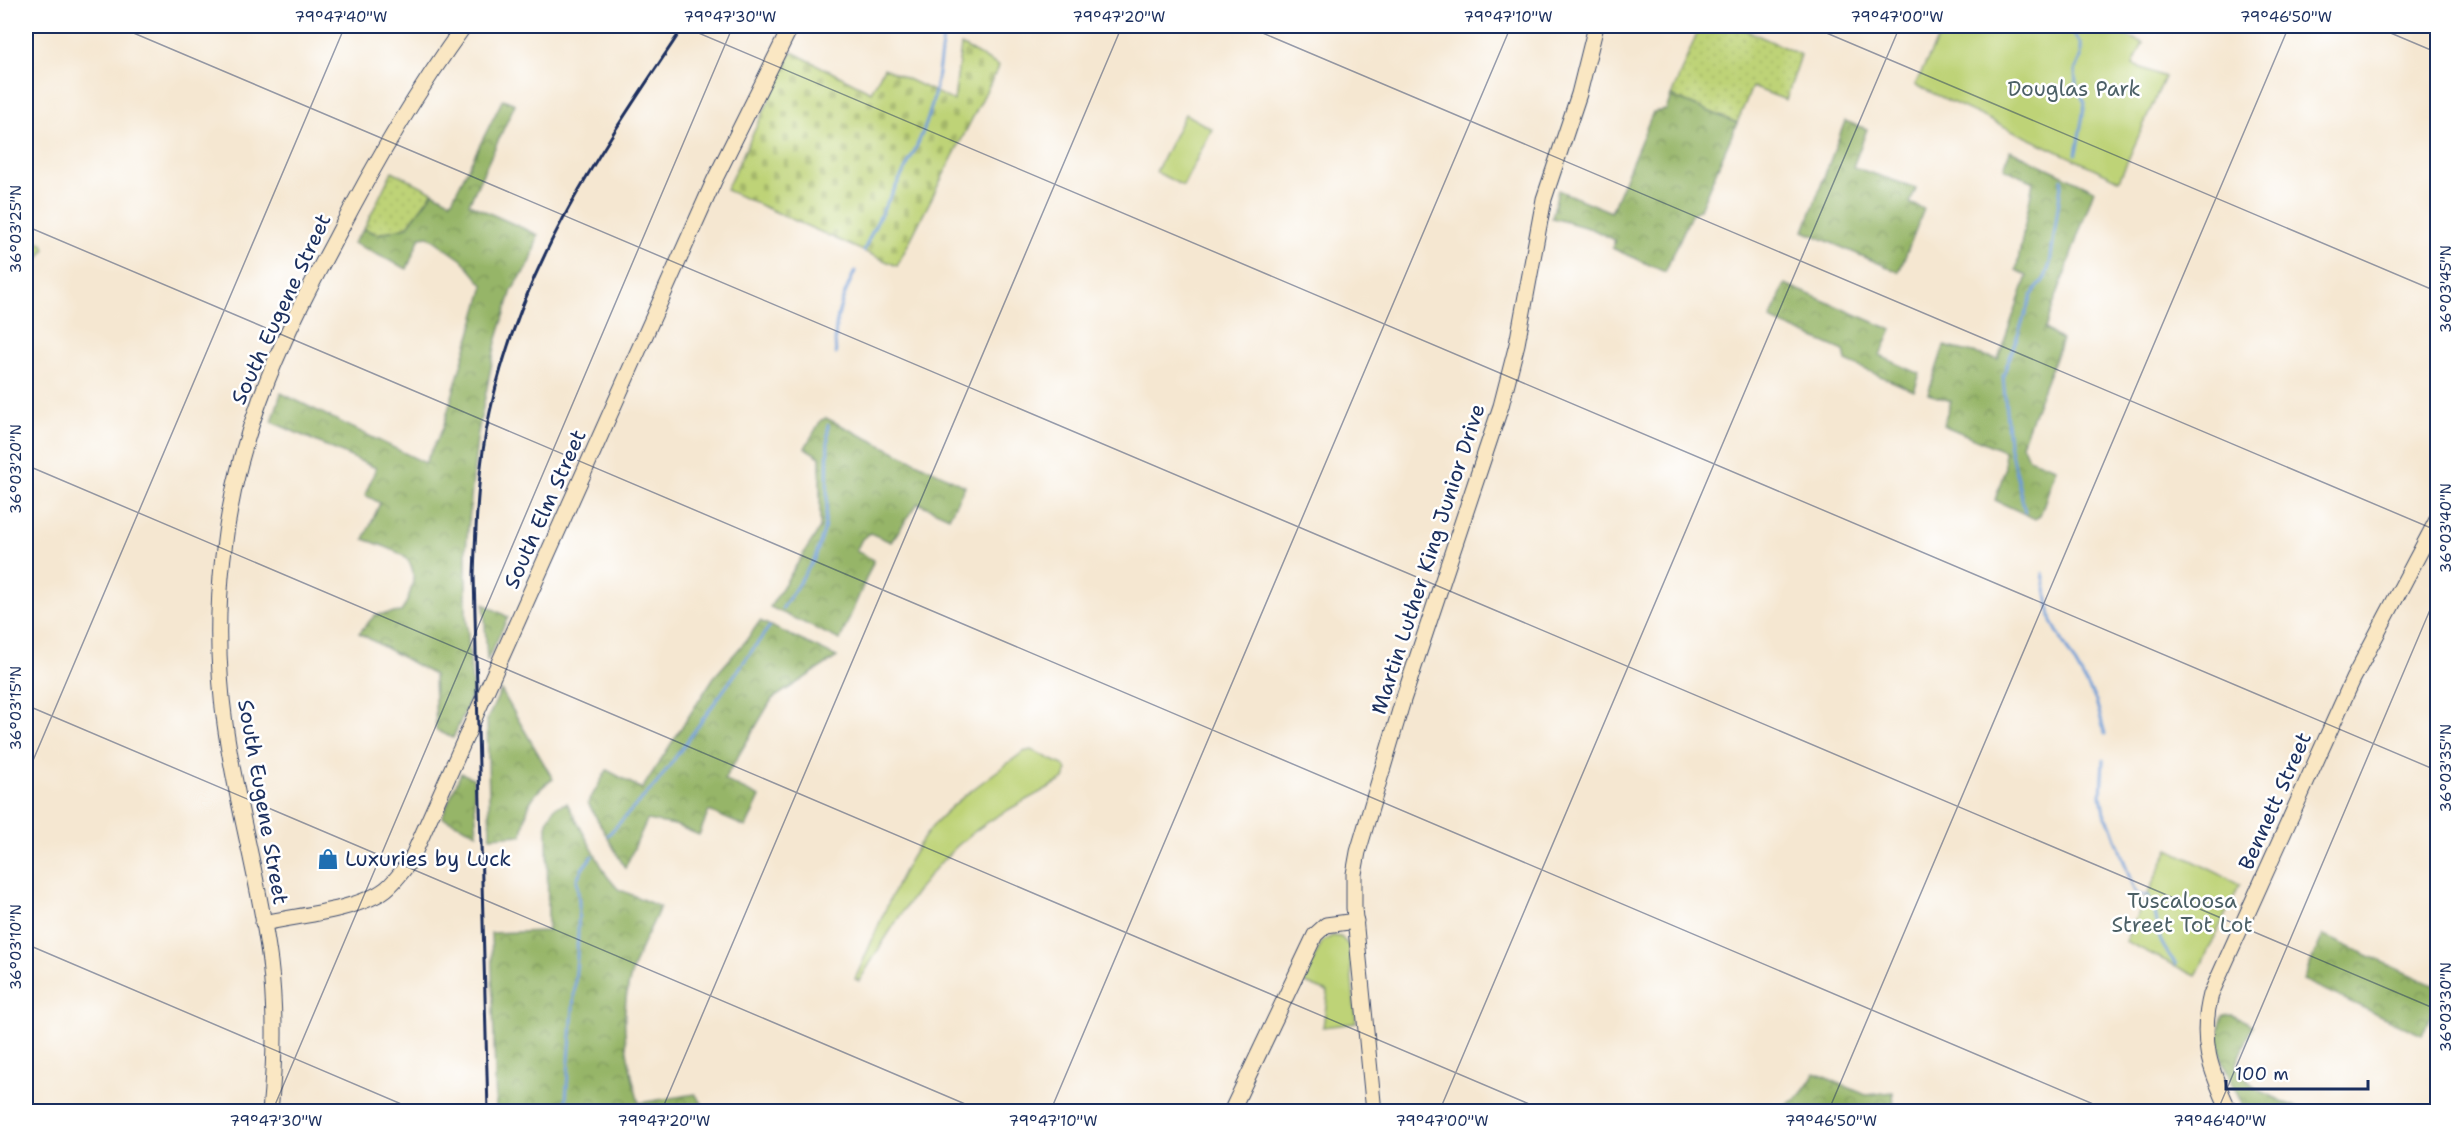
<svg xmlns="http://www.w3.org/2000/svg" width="2463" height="1137" viewBox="0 0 2463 1137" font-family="'Shantell Sans',sans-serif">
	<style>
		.grass { fill: url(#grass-dots); stroke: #6c816a; stroke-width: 1.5 }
		.forest { fill: url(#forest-crowns); stroke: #587263; stroke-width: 1.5 }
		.cemetery { fill: url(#cemetery-stones); stroke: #6c816a; stroke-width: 1.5 }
		.green { fill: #bed377; stroke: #6c816a; stroke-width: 1.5 }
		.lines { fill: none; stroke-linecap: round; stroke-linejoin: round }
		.stream { stroke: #6d9cd6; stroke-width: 3 }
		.secondary-casing { stroke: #3c4b6f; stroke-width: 17 }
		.secondary { stroke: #fae7c3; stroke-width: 15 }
		.rail { stroke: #1b2f5e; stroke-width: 3 }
		.ticks { fill: none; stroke: #1b2f5e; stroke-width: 1.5; stroke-opacity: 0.45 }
		.labels { text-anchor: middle; stroke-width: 5; stroke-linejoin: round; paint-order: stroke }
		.park-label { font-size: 21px; fill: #4c6066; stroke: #fff }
		.street-label { font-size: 21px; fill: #1b2f5e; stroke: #fff }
		.poi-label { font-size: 21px; fill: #1b2f5e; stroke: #fff; text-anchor: start }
		.neatline { fill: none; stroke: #1b2f5e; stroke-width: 2 }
		.ticks-label { font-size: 15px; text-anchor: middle; fill: #1b2f5e }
	</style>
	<defs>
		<pattern id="grass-dots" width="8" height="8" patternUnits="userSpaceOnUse" patternTransform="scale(1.5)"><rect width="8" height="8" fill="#bed377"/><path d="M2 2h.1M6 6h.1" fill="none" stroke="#a3b569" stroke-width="1.8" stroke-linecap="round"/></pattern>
		<pattern id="forest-crowns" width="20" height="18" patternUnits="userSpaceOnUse" patternTransform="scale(1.5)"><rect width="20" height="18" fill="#96b568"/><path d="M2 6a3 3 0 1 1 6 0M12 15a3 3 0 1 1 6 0" fill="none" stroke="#7a9459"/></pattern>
		<pattern id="cemetery-stones" width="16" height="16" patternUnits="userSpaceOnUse" patternTransform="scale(1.5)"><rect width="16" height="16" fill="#bed377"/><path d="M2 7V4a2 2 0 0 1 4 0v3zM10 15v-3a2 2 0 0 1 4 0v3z" fill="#a3b569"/></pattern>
	</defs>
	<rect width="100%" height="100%" fill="#fff"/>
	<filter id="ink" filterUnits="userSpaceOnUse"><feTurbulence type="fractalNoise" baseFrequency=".0167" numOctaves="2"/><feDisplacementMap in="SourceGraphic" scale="12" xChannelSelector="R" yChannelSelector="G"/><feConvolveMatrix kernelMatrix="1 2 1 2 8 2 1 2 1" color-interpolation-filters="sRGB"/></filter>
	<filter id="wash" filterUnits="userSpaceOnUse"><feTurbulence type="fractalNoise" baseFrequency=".008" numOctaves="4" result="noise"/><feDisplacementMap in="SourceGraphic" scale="24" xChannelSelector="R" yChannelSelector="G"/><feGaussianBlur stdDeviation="1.35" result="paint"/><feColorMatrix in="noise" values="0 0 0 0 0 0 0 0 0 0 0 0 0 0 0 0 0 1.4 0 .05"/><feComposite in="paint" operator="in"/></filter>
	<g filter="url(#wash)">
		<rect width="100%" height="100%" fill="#f5e7d1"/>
		<g class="grass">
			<polygon points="1700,26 1737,26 1801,55 1786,100 1752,87 1737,123 1671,96"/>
			<polygon points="392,171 433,192 407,227 377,234 364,229"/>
		</g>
		<g class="forest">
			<polygon points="1671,96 1737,123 1700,209 1691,215 1665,272 1612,248 1615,240 1592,229 1552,218 1558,190 1611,212 1653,112 1666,110"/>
			<path d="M 503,99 L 515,104 L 469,204 L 538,235 L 531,261 L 512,290 L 496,342 L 477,438 L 466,549 L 466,614 L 473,693 L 453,738 L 436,730 L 434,675 L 359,633 L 375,615 L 401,612 C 407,604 409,596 412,586 C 420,553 389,549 364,539 L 380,503 L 365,495 L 376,468 L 272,422 L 281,393 L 425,463 L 443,428 L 484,286 L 462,260 L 428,236 L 420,237 L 407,269 L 353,243 L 364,229 L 377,234 L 407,227 L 433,192 L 451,202 Z"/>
			<polygon points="1845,121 1867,129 1853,167 1916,188 1910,203 1924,209 1899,272 1804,231"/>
			<polygon points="2010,150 2094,190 2045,329 2062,340 2022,444 2028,458 2056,468 2040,516 2035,519 1995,500 2005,469 2004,451 1943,425 1951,401 1928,394 1944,346 1998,359 2027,276 2016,271 2033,182 2004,168"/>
			<polygon points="1785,284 1892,330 1880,356 1920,374 1914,391 1846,361 1844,351 1770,319"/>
			<polygon points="826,418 965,486 949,517 918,503 891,542 870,533 862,539 856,551 874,560 840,640 770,607 820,528 820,457 805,448 821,420"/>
			<polygon points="484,604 508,617 487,661"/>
			<polygon points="760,621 837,657 772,699 724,780 760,797 746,827 709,811 699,835 675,825 647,820 625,868 588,803 607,770 642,789 714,677 745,642"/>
			<path d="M 501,690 L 553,779 C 528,795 527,808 522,835 L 490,837 L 487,720 Z"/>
			<polygon points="461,773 473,778 477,833 442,817"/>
			<path d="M 567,803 L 607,876 L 618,889 L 660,907 C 651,929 637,952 631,975 C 618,1019 627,1061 639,1103 L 695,1094 L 702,1103 L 703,1111 L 496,1111 L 491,933 L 548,931 L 547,822 L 555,807 Z"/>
			<polygon points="2323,935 2437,987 2437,1000 2422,1035 2303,980"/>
			<path d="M 2232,1015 L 2253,1025 L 2236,1066 L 2255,1088 L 2303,1111 L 2245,1111 C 2233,1081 2209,1051 2223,1016 Z"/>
			<path d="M 1815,1073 L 1866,1095 L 1893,1092 L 1894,1111 L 1766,1111 C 1796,1102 1799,1100 1815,1073 Z"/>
		</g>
		<polygon class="cemetery" points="961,45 999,66 897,266 726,190 792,52 871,92 884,68 954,101"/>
		<g class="green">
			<polygon points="1944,26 2123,26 2120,33 2143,43 2133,65 2165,77 2119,180 1915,85"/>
			<polygon points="1185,114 1212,129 1183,186 1156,172"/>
			<polygon points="26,236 43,244 45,249 26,280"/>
			<path d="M 1031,750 L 1063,765 L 1067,770 L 1064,779 C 1033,797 998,813 970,835 C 921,874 891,930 859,981 L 855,979 C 878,930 901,861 937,821 C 962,795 994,774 1023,752 Z"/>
			<polygon points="2169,849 2240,884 2196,976 2125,941"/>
			<polygon points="1332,936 1341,937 1349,946 1356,1023 1323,1027 1328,992 1303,982 1322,942"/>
		</g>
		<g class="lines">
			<g class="stream">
				<polyline points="2063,26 2071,30 2081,44 2081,58 2075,71 2076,84 2085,103 2076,154"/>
				<path d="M 864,251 C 881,206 911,167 927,121 C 938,90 939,58 945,26"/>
				<path d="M 836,354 C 832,323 842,298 855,271"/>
				<polyline points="2025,512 2009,444 2003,376 2032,295 2045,278 2050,264 2062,179"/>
				<polyline points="2043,573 2052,622 2096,701 2105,734"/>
				<polyline points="782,609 815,558 824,531 827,504 828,425"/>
				<path d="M 2103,760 L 2101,795 L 2104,814 L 2112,827 L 2134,890 L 2138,895 L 2148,896 C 2157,910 2155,918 2159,934 C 2161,945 2169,955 2176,964"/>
				<polyline points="608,835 657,783 769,627"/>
				<polyline points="565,1112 577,957 579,904 577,879 582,869 592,856"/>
			</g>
		</g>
	</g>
	<g filter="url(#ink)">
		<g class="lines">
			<defs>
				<g id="secondary">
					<path d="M 263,923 C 297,916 359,910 386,889 C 396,881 403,870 411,860 L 714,181 L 791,26"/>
					<path d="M 270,1112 C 275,1061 276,1012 270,962 C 260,882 236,804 225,724 C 210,615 222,502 260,400 C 280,344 308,290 336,238 C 374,164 415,94 464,26"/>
					<polyline points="1231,1112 1315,935 1326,925 1356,921"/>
					<polyline points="1374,1112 1354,908 1354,874 1358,852 1403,700 1501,406 1517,344 1544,199 1579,94 1596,26"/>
					<path d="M 2230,1112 C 2210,1070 2199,1041 2211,994 L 2353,679 L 2438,518"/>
				</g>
			</defs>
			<use href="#secondary" class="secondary-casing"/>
			<use href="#secondary" class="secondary"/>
			<path class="rail" d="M 488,1112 L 474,575 C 476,520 478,466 490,412 C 522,263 601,150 684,26"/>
		</g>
	</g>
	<path class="ticks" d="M 117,26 L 2438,1010M 682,26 L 2438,771M 1246,26 L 2438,531M 1810,26 L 2438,292M 2374,26 L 2438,53M 26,226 L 2112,1112M 26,465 L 1548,1112M 26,705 L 984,1112M 26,777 L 345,26M 26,944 L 420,1112M 272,1112 L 733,26M 661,1112 L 1122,26M 1050,1112 L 1511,26M 1439,1112 L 1900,26M 1828,1112 L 2289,26M 2217,1112 L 2438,591"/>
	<defs>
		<symbol id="shop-bare" viewBox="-9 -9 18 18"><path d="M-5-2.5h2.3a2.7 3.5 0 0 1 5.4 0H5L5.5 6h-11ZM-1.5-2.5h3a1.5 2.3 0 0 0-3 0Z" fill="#1f6fb2" stroke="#fff" stroke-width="2.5" paint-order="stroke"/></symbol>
	</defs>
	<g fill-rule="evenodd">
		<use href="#shop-bare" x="313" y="844" width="30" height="30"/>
	</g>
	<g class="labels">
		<g class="park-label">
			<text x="2074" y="96">Douglas Park</text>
			<text x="2182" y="908">Tuscaloosa<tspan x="2182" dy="24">Street Tot Lot</tspan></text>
		</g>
		<g class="street-label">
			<text transform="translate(281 309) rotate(-65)" y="7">South Eugene Street</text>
			<text transform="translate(545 509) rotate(-66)" y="7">South Elm Street</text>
			<text transform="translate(1428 559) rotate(-72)" y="7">Martin Luther King Junior Drive</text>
			<text transform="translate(2275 801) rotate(-66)" y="7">Bennett Street</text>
			<text transform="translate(263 802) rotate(80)" y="7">South Eugene Street</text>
		</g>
		<g class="poi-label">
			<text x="345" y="866">Luxuries by Luck</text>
		</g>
	</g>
	<rect width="2463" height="1137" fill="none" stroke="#fff" stroke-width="66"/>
	<path d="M2226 1080v9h142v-9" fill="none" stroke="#1b2f5e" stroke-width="3"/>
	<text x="2235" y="1080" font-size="18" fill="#1b2f5e" stroke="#ffffff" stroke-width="4.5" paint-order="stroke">100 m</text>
	<rect x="33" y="33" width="2397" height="1071" class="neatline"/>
	<g class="ticks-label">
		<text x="341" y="22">79°47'40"W</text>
		<text x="730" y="22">79°47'30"W</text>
		<text x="1119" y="22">79°47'20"W</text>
		<text x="1508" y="22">79°47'10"W</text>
		<text x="1897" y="22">79°47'00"W</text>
		<text x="2286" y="22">79°46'50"W</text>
		<text transform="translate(16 229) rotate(-90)" y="5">36°03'25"N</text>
		<text transform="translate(2446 289) rotate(-90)" y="5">36°03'45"N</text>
		<text transform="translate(16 469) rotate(-90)" y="5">36°03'20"N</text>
		<text transform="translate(2446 528) rotate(-90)" y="5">36°03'40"N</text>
		<text transform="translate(16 708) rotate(-90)" y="5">36°03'15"N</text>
		<text transform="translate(2446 768) rotate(-90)" y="5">36°03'35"N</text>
		<text transform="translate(16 947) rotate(-90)" y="5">36°03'10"N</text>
		<text transform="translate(2446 1007) rotate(-90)" y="5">36°03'30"N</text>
		<text x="276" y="1126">79°47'30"W</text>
		<text x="664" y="1126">79°47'20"W</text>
		<text x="1053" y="1126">79°47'10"W</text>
		<text x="1442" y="1126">79°47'00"W</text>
		<text x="1831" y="1126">79°46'50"W</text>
		<text x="2220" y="1126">79°46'40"W</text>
	</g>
</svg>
